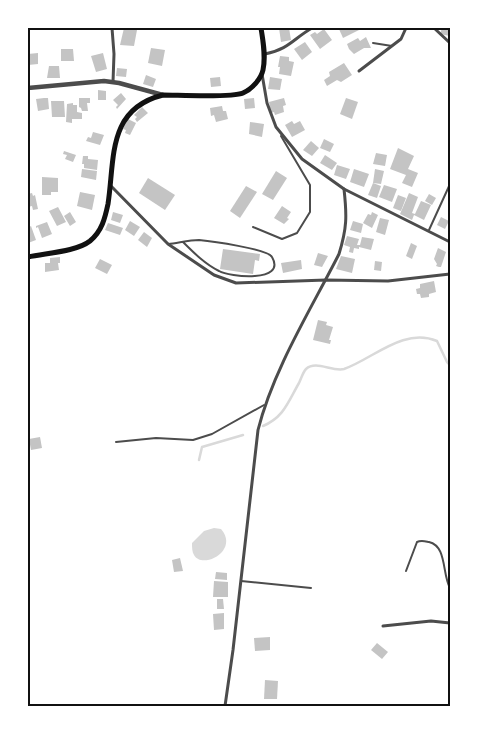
<svg xmlns="http://www.w3.org/2000/svg" width="478" height="734" viewBox="0 0 478 734" font-family="Ubuntu,sans-serif">
	<style>
		.water { fill: #d9d9d9 }
		.lines { fill: none; stroke-linecap: round; stroke-linejoin: round }
		.stream { stroke: #d9d9d9; stroke-width: 2.5 }
		.building { fill: #c4c4c4 }
		.service { stroke: #4c4c4c; stroke-width: 2 }
		.minor { stroke: #4c4c4c; stroke-width: 3 }
		.tertiary { stroke: #4c4c4c; stroke-width: 4.5 }
		.secondary { stroke: #111; stroke-width: 5 }
		.neatline { fill: none; stroke: #111; stroke-width: 2 }
	</style>
	<rect width="100%" height="100%" fill="#fff"/>
	<path class="water" d="M 214,528 L 221,529 C 240,551 202,570 194,555 C 192,552 192,547 192,543 L 204,531 Z"/>
	<g class="lines">
		<g class="stream">
			<path d="M 263,426 C 284,417 288,402 299,383 C 301,379 303,372 306,369 C 316,360 332,372 344,369 C 373,359 403,327 437,341 L 447,362 L 450,365"/>
			<polyline points="199,460 202,447 243,435"/>
		</g>
	</g>
	<g class="building">
		<polygon points="124,28 137,30 134,46 120,45"/>
		<polygon points="279,28 289,28 291,40 281,42"/>
		<polygon points="342,28 357,28 359,30 343,38 339,29"/>
		<polygon points="442,28 450,28 450,36 440,34"/>
		<polygon points="324,29 332,40 320,49 310,35 315,32 317,34"/>
		<polygon points="366,37 371,48 364,48 354,54 349,49 347,44 358,38 360,41"/>
		<polygon points="305,42 312,52 302,60 294,49"/>
		<polygon points="151,48 165,50 162,66 148,63"/>
		<polygon points="61,49 73,49 74,61 61,61"/>
		<polygon points="38,53 38,64 28,65 28,54"/>
		<polygon points="103,53 107,69 96,72 91,56"/>
		<polygon points="280,56 289,57 289,61 294,62 291,76 279,74 280,67 278,67"/>
		<polygon points="344,63 352,75 341,82 337,80 327,86 324,80 330,76 329,72"/>
		<polygon points="49,66 59,66 60,78 47,78"/>
		<polygon points="117,68 127,69 126,77 116,76"/>
		<polygon points="146,75 156,79 153,87 143,84"/>
		<polygon points="220,77 221,86 211,87 210,78"/>
		<polygon points="270,77 282,79 280,90 268,89"/>
		<polygon points="98,90 106,91 106,100 98,100"/>
		<polygon points="121,93 126,99 117,109 116,107 118,105 113,100"/>
		<polygon points="44,98 48,98 49,109 38,111 36,99"/>
		<polygon points="79,98 90,98 90,103 87,103 88,111 82,111 81,108 79,107"/>
		<polygon points="254,98 255,108 245,109 244,99"/>
		<polygon points="284,98 286,105 283,106 284,112 275,115 274,112 271,113 269,102"/>
		<polygon points="346,98 358,102 352,119 340,114"/>
		<polygon points="51,101 64,101 65,117 52,117"/>
		<polygon points="73,103 73,105 77,105 77,112 82,113 82,119 72,119 72,123 66,122 67,104"/>
		<polygon points="222,106 223,111 226,111 228,119 216,122 214,115 211,116 210,108"/>
		<polygon points="142,107 148,113 137,122 135,119 137,117 134,115"/>
		<polygon points="128,119 136,123 130,135 125,133 126,130 123,129"/>
		<polygon points="292,121 294,124 300,121 305,130 292,137 285,125"/>
		<polygon points="250,122 264,124 262,137 249,134"/>
		<polygon points="93,132 104,135 100,145 86,141 88,137 91,138"/>
		<polygon points="324,139 334,144 330,152 320,148"/>
		<polygon points="311,141 319,148 312,156 303,150"/>
		<polygon points="398,148 414,156 408,169 418,173 412,187 402,183 406,175 390,169"/>
		<polygon points="64,151 76,155 73,162 65,159 67,155 63,154"/>
		<polygon points="376,153 387,155 385,166 373,164"/>
		<polygon points="325,155 337,163 332,170 320,163"/>
		<polygon points="83,156 88,156 88,159 98,160 97,170 84,168 84,164 82,164"/>
		<polygon points="337,165 350,169 346,179 334,175"/>
		<polygon points="82,169 97,171 96,180 81,177"/>
		<polygon points="354,169 369,174 364,187 350,182"/>
		<polygon points="375,169 384,171 381,184 373,183"/>
		<polygon points="276,171 287,178 273,200 262,194"/>
		<polygon points="42,177 58,178 58,192 51,192 51,195 42,195"/>
		<polygon points="148,178 175,195 165,210 139,193"/>
		<polygon points="373,183 381,186 377,198 368,195"/>
		<polygon points="384,185 397,189 392,202 379,197"/>
		<polygon points="246,186 257,192 240,218 230,211"/>
		<polygon points="80,192 95,195 92,210 77,206"/>
		<polygon points="32,193 33,196 35,195 38,209 33,210 32,206 28,207 28,194"/>
		<polygon points="409,193 418,197 412,213 415,214 421,201 431,205 424,220 414,215 412,220 400,214"/>
		<polygon points="429,194 436,198 432,205 425,201"/>
		<polygon points="398,195 406,198 401,211 393,208"/>
		<polygon points="282,206 291,212 287,218 289,219 284,224 274,218"/>
		<polygon points="58,207 66,222 57,226 49,211"/>
		<polygon points="70,212 76,222 70,226 64,216"/>
		<polygon points="113,212 123,215 120,223 111,220"/>
		<polygon points="372,212 378,215 372,228 363,223 368,214 371,215"/>
		<polygon points="441,217 449,221 445,229 437,225"/>
		<polygon points="380,218 389,220 385,235 376,232"/>
		<polygon points="130,221 140,227 134,236 125,230"/>
		<polygon points="353,221 363,224 361,233 350,230"/>
		<polygon points="47,222 52,234 42,238 38,227 36,228 36,226"/>
		<polygon points="108,223 123,228 120,235 105,230"/>
		<polygon points="31,226 36,240 28,243 28,228"/>
		<polygon points="144,232 152,238 147,247 138,240"/>
		<polygon points="347,236 359,239 357,245 360,245 362,237 374,239 371,250 359,247 359,249 354,248 353,253 349,252 350,247 344,245"/>
		<polygon points="411,243 417,246 412,259 406,256"/>
		<polygon points="438,248 446,252 441,267 439,267 436,266 437,264 434,259"/>
		<polygon points="223,249 260,254 259,261 255,260 253,274 220,269"/>
		<polygon points="318,253 328,256 322,267 314,265"/>
		<polygon points="341,256 355,259 352,273 336,269"/>
		<polygon points="60,257 60,263 58,263 59,270 45,272 45,263 50,263 50,258"/>
		<polygon points="100,259 112,265 107,274 95,268"/>
		<polygon points="301,260 302,269 283,273 281,263"/>
		<polygon points="375,261 382,262 381,271 374,270"/>
		<polygon points="434,281 436,292 429,294 429,297 421,298 420,294 417,294 416,289 420,288 420,284"/>
		<polygon points="318,320 327,322 326,325 333,327 329,340 331,340 330,344 313,340"/>
		<polygon points="40,437 42,448 31,450 29,439"/>
		<polygon points="180,558 183,571 174,572 172,560"/>
		<polygon points="216,572 227,573 227,580 215,579"/>
		<polygon points="214,581 228,582 228,597 213,597"/>
		<polygon points="217,599 223,599 224,609 217,609"/>
		<polygon points="224,613 224,629 214,630 213,614"/>
		<polygon points="270,637 270,650 255,651 254,638"/>
		<polygon points="377,643 388,652 382,659 371,650"/>
		<polygon points="265,680 278,681 277,699 264,699"/>
	</g>
	<g class="lines">
		<g class="service">
			<polyline points="373,43 392,46"/>
			<polyline points="253,227 282,239 297,233 310,212 310,185 281,136"/>
			<polyline points="429,230 450,184"/>
			<path d="M 168,244 C 178,243 189,240 199,240 C 210,241 268,249 272,257 C 287,283 229,277 219,271 C 205,264 194,253 183,242"/>
			<polyline points="116,442 156,438 193,440 212,434 264,405"/>
			<path d="M 406,571 L 417,542 C 421,540 424,541 429,542 C 447,546 442,574 450,588"/>
			<polyline points="241,581 311,588"/>
		</g>
		<g class="minor">
			<polyline points="112,28 114,54 113,82"/>
			<polyline points="434,28 450,43"/>
			<path d="M 265,54 C 289,49 293,39 312,28"/>
			<polyline points="359,71 401,39 406,28"/>
			<polyline points="262,74 267,103 276,127 302,159 344,189 450,242"/>
			<polyline points="111,186 168,244 214,275 236,283 326,280 388,281 450,274"/>
			<polyline points="383,626 431,621 450,623"/>
			<path d="M 225,706 L 233,650 L 258,430 C 273,370 311,309 339,254 C 347,228 347,216 344,189"/>
		</g>
		<polyline class="tertiary" points="28,88 104,81 119,83 163,95"/>
		<path class="secondary" d="M 28,257 C 45,253 76,252 90,241 C 102,231 105,218 108,204 C 115,158 107,109 163,95 C 178,95 232,98 243,93 C 252,89 261,79 263,70 C 266,56 263,41 261,28"/>
	</g>
	<rect width="478" height="734" fill="none" stroke="#ffffff" stroke-width="58"/>
	<rect x="29" y="29" width="420" height="676" class="neatline"/>
</svg>
